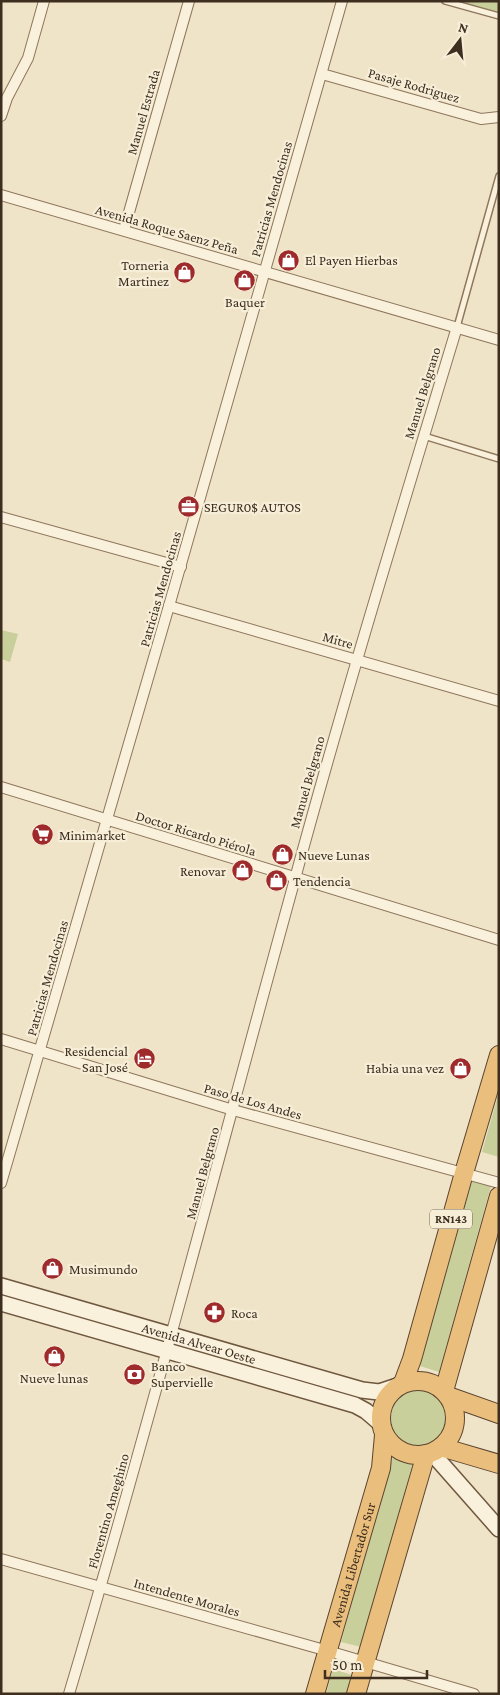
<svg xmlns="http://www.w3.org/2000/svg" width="500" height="1695" viewBox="0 0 500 1695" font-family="'Crimson Pro',serif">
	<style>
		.green { fill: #c9cf9b }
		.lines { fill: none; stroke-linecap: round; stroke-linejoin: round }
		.service-casing { stroke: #8d765c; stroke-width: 8 }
		.minor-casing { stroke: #8d765c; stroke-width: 12 }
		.secondary-casing { stroke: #6f573f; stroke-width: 18 }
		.trunk-casing { stroke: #5b4430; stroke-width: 20 }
		.service { stroke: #faf1dc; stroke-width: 5 }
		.minor { stroke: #faf1dc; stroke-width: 10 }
		.secondary { stroke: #faf1dc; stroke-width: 15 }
		.trunk { stroke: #eabe7c; stroke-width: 18 }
		.labels { text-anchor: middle; stroke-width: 4.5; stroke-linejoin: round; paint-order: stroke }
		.shield { fill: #f7eed8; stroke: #756857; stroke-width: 1 }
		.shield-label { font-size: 12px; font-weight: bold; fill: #3d2e20 }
		.street-label { font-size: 14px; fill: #3d2e20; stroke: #f7eed8 }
		.poi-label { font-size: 14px; fill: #3d2e20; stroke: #f7eed8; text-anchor: start }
	</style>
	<rect width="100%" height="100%" fill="#f0e4c8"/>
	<g class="green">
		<polygon points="455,1 499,1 499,14"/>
		<polygon points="1,630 18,634 10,662 1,659"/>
		<polygon points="499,1092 499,1157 482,1152"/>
		<polygon points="472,1181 491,1186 439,1372 420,1366"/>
		<circle cx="419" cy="1418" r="28"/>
		<polygon points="393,1456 413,1462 361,1647 341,1642"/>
		<polygon points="333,1669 352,1675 347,1694 326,1694"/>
	</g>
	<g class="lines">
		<defs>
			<g id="service">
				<polyline points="445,1 499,16"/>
				<polyline points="457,327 499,176"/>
				<polyline points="424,436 499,459"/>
			</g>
			<g id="minor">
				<polyline points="322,74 481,119 499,117"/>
				<polyline points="1,116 7,98 28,58 44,1"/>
				<polyline points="1,195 499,340"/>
				<polyline points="124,230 189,1"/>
				<polyline points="1,517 181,567"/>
				<polyline points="169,606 499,701"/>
				<polyline points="1,787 499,940"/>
				<polyline points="1,1039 233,1110 499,1183"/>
				<polyline points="1,1183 169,606 342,1"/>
				<polyline points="1,1559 328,1651 474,1694"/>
				<path d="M 69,1694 C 150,1422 221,1148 296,875 C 346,691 402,509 457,327"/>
			</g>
			<g id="secondary">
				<path id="s1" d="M 1,1286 L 362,1390 L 379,1392 L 397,1386"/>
				<polyline points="1,1303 355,1405 366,1411 380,1423"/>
				<polyline points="432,1453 499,1529"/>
			</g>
			<g id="trunk">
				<circle cx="418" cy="1418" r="37"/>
				<polyline points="403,1383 412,1359 464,1173 499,1055"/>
				<polyline points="444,1391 499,1196"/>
				<polyline points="448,1396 499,1414"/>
				<polyline points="441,1447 499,1464"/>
				<path id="s2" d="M 315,1694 L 381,1468 L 384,1435"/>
				<polyline points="356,1694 426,1454"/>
			</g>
		</defs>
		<use href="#service" class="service-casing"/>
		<use href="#minor" class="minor-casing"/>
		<use href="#secondary" class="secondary-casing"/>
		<use href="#trunk" class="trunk-casing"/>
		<use href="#service" class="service"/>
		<use href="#minor" class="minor"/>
		<use href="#secondary" class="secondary"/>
		<use href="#trunk" class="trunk"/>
	</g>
	<defs>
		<symbol id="shop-disc" viewBox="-11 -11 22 22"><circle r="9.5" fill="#9e2a2b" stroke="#f7eed8"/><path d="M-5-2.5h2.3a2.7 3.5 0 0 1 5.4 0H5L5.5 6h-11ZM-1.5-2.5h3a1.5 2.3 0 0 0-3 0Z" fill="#fff"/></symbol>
		<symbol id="office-disc" viewBox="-11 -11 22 22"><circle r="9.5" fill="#9e2a2b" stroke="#f7eed8"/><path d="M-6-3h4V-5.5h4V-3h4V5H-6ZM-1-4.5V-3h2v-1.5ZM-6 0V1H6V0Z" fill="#fff"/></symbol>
		<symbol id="supermarket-disc" viewBox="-11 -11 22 22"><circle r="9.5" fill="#9e2a2b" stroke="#f7eed8"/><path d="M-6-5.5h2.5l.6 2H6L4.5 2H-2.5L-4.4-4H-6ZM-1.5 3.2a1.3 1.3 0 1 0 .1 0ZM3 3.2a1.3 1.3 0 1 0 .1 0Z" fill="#fff"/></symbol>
		<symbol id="hotel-disc" viewBox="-11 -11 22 22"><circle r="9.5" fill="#9e2a2b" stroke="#f7eed8"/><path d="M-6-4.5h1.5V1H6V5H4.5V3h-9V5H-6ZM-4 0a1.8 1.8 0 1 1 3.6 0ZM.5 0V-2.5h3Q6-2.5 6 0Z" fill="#fff"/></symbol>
		<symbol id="pharmacy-disc" viewBox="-11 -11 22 22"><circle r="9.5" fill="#9e2a2b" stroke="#f7eed8"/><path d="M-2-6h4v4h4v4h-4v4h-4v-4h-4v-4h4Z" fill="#fff"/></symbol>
		<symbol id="bank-disc" viewBox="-11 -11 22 22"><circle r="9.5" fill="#9e2a2b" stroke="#f7eed8"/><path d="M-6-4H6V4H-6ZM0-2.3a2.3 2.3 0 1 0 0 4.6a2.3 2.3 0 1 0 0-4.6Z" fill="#fff"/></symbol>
	</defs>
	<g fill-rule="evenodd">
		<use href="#shop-disc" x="276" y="248" width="25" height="25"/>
		<use href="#shop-disc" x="172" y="260" width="25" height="25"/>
		<use href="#shop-disc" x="232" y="268" width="25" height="25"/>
		<use href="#office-disc" x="176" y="494" width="25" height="25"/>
		<use href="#supermarket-disc" x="30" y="822" width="25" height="25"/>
		<use href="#shop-disc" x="270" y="842" width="25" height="25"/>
		<use href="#shop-disc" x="230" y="858" width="25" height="25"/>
		<use href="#shop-disc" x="264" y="868" width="25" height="25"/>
		<use href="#hotel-disc" x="132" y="1046" width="25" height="25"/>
		<use href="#shop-disc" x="448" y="1056" width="25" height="25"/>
		<use href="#shop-disc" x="40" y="1256" width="25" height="25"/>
		<use href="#pharmacy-disc" x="202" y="1300" width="25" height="25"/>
		<use href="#shop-disc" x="42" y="1344" width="25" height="25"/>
		<use href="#bank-disc" x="122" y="1362" width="25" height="25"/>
	</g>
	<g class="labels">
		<rect class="shield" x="430" y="1209.5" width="42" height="19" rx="4"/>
		<g class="shield-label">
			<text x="451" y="1223">RN143</text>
		</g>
		<g class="street-label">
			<text transform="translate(414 85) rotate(16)" y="5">Pasaje Rodriguez</text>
			<text transform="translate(143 112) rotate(-74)" y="5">Manuel Estrada</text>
			<text transform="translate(271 199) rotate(-74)" y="5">Patricias Mendocinas</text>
			<text transform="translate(167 229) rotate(16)" y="5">Avenida Roque Saenz Peña</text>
			<text transform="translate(422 393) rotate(-73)" y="5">Manuel Belgrano</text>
			<text transform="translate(160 589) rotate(-74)" y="5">Patricias Mendocinas</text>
			<text transform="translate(338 640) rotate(16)" y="5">Mitre</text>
			<text transform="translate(307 782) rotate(-74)" y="5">Manuel Belgrano</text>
			<text transform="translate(196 833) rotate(17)" y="5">Doctor Ricardo Piérola</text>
			<text transform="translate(47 978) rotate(-74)" y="5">Patricias Mendocinas</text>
			<text transform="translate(253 1101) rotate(16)" y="5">Paso de Los Andes</text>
			<text transform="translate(202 1173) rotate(-75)" y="5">Manuel Belgrano</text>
			<text dy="5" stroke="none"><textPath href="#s1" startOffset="206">Avenida Alvear Oeste</textPath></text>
			<text transform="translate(108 1511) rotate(-74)" y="5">Florentino Ameghino</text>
			<text dy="5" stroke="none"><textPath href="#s2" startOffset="135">Avenida Libertador Sur</textPath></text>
			<text transform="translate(187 1597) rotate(16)" y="5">Intendente Morales</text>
		</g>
		<g class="poi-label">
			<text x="305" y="265">El Payen Hierbas</text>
			<text x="169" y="270" text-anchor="end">Torneria<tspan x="169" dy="16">Martinez</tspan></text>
			<text x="245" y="307" text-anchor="middle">Baquer</text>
			<text x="204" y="512">SEGUR0$ AUTOS</text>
			<text x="59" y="840">Minimarket</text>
			<text x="298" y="860">Nueve Lunas</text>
			<text x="226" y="876" text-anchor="end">Renovar</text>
			<text x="293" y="886">Tendencia</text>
			<text x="128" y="1056" text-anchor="end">Residencial<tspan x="128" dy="16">San José</tspan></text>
			<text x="444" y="1073" text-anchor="end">Habia una vez</text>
			<text x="69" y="1274">Musimundo</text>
			<text x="231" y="1318">Roca</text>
			<text x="151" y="1371">Banco<tspan x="151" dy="16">Supervielle</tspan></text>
			<text x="54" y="1383" text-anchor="middle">Nueve lunas</text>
		</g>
	</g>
	<rect width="500" height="1695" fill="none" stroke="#3d2e20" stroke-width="5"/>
	<g transform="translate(460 40) rotate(16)" stroke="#f7eed8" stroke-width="4" paint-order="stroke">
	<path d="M0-4L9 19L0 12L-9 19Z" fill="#3d2e20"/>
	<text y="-8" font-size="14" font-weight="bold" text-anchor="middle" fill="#3d2e20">N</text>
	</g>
	<path d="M325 1670v8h102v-8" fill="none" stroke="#3d2e20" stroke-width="2.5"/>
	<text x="332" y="1670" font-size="15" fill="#3d2e20" stroke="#f7eed8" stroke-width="4" paint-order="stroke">50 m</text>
</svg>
